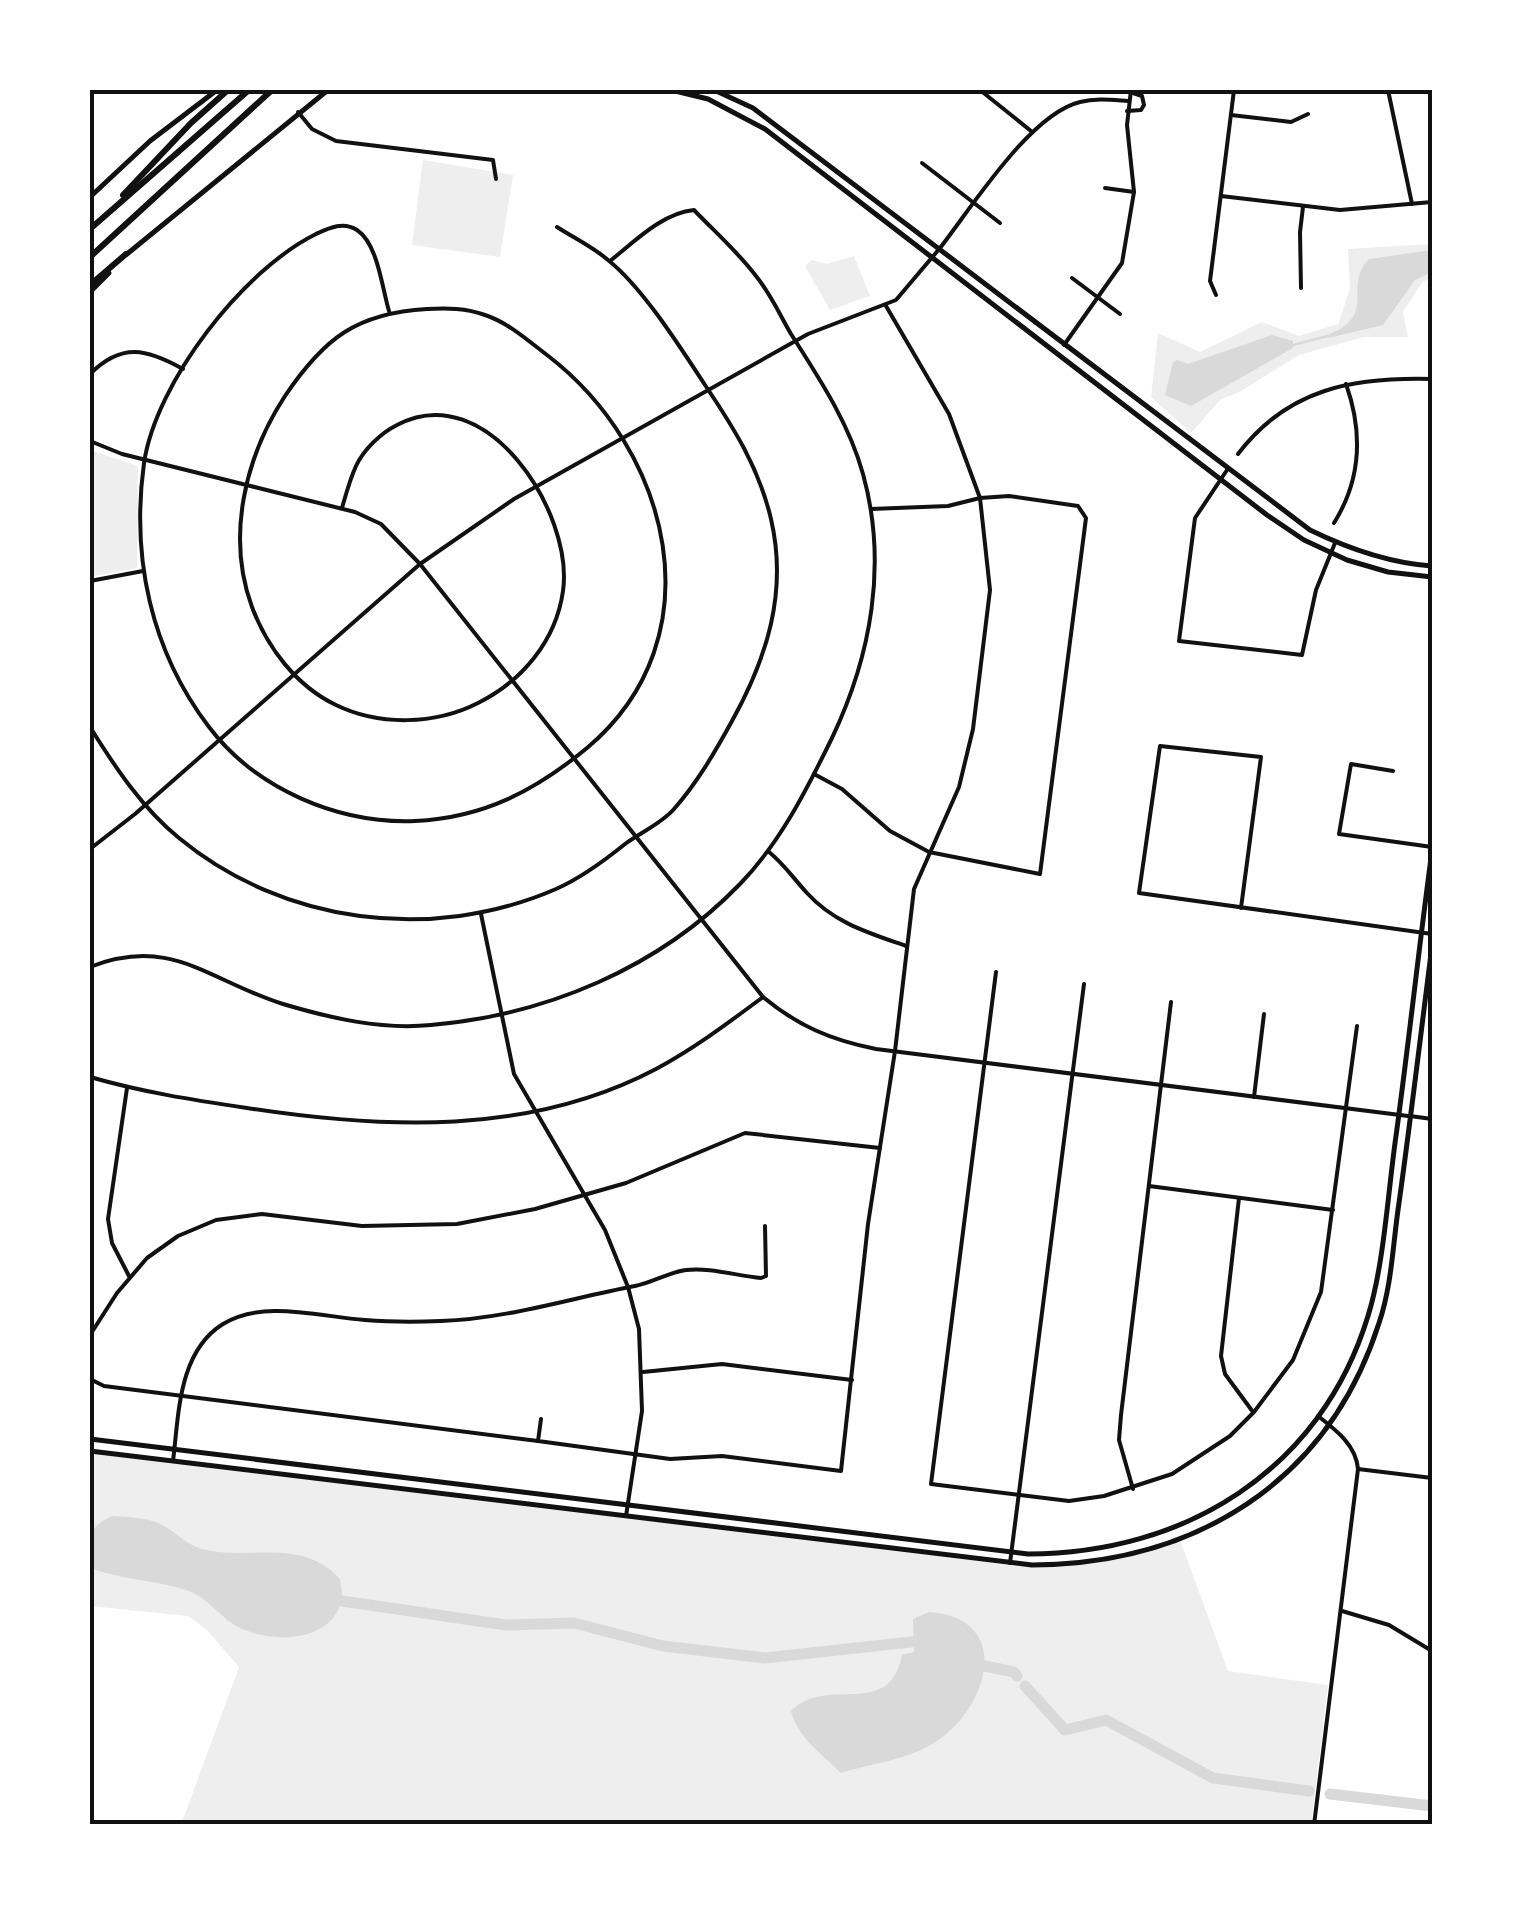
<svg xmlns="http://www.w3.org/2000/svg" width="1522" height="1915" viewBox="0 0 1522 1915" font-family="'Open Sans',sans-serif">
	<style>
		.green { fill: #eee }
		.water { fill: #d9d9d9 }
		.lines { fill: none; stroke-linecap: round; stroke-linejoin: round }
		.stream { stroke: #d9d9d9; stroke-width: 2.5 }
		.river { stroke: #d9d9d9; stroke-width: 11 }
		.minor { stroke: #111; stroke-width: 4 }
		.tertiary { stroke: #111; stroke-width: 4 }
		.secondary { stroke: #111; stroke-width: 5 }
		.motorway { stroke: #111; stroke-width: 6 }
		.neatline { fill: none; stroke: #111; stroke-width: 4 }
	</style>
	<rect width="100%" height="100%" fill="#fff"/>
	<g class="green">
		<polygon points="423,160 513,175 500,257 412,245"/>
		<polygon points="1432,244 1432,279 1423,281 1403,312 1408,337 1364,337 1299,355 1241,391 1220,400 1191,433 1151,397 1158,333 1200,352 1262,322 1299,336 1338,324 1350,289 1348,249"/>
		<polygon points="854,256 870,296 830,310 805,266 812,260 827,264"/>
		<polygon points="90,450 138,466 137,568 90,577"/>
		<path d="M 90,1451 L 1010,1563 C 1075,1564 1117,1561 1180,1540 L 1228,1671 L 1328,1685 L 1311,1825 L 181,1825 L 239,1667 L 207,1630 L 188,1616 L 90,1606 Z"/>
	</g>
	<g class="water">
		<path d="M 1432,250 L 1432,272 L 1415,280 L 1383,325 L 1328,338 L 1327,335 C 1379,316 1342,287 1369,259 Z"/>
		<polygon points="1272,335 1293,341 1293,348 1191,406 1165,395 1173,362 1177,360 1188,364"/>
		<path d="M 112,1516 C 127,1517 144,1517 158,1523 C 173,1529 184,1543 199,1548 C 248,1563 299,1535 340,1579 C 341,1586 343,1595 341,1602 C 330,1645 264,1644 233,1624 C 218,1614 207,1598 189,1591 C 157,1580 122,1580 90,1568 C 90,1541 85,1528 112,1516 Z"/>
		<path d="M 929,1612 C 1014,1618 989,1707 937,1741 C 906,1761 875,1762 841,1773 C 823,1755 797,1737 791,1711 C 827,1674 889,1721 902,1655 L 914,1652 L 913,1619 Z"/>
	</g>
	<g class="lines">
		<polyline class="stream" points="1293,345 1328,336"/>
		<g class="river">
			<polyline points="342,1601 506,1625 574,1623 663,1646 765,1658 920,1641 926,1644"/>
			<polyline points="970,1663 1014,1672 1017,1676"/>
			<polyline points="1025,1686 1065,1730 1106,1720 1213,1778 1309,1791"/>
			<polyline points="1330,1794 1432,1806"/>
		</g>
		<g class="minor">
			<polyline points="980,90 1031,131"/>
			<polyline points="1388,90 1412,204"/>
			<polyline points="1127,111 1141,110 1144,105 1142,96 1130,92"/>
			<polyline points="298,112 312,129 336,141 493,160 496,179"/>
			<polyline points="1231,115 1291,122 1308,114"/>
			<polyline points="922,163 1000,223"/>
			<polyline points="1105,188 1134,192"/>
			<polyline points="1221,196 1340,210 1432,202"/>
			<path d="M 940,248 C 972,207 1030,114 1080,102 C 1096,98 1112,100 1128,101"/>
			<polyline points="1072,278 1120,314"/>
			<polyline points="1301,288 1300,232 1303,207"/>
			<polyline points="1216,295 1210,281 1234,90"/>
			<polyline points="1064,345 1122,263 1134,192 1127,125 1131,90"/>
			<path d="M 90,374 C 122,342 147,349 183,369"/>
			<path d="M 1238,454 C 1288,388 1354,377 1432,379"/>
			<polyline points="1227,470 1195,518 1179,641 1302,655 1316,590 1335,543"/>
			<path d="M 342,508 C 346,494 350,479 356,466 C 364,449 381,433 397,425 C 487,377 574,513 563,591 C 556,641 522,681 478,703 C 435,725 379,726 336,705 C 296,686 267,647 252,607 C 226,537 245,457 285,396 C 324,338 357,313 427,309 C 447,308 466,308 485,315 C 509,323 527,340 547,355 C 670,449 719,637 587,748 C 536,790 484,818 415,821 C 338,824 256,789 209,727 C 151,651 131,558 144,463 C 156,382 243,270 316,234 C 329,228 343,221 357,230 C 378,244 382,288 389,311"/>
			<path d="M 1334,523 C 1362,478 1363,432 1346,384"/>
			<polyline points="90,581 143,571"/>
			<path d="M 90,727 C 115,767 142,808 179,838 C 283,924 432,943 556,889 C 581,878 604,861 625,844 C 641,832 661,824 674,809 C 697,783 715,752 732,721 C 767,658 788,592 771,519 C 759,468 734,428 705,385 C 680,347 643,288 608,260 C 593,247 574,238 557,227"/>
			<polyline points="1393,771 1351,764 1339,834 1432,847"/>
			<polyline points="814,774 842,789 890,831 929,852 1040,874 1086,518 1078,506 1009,496 980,498 948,506 871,509"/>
			<path d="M 769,852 C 784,864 794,879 807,893 C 834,923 869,933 906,946"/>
			<polyline points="1241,908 1261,757 1160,746 1139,893 1432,934"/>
			<polyline points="481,914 514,1074 605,1230 628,1287 639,1329 642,1411 626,1516"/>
			<path d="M 90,967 C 172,935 209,981 283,1004 C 330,1018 381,1030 431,1025 C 546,1015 659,968 740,884 C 780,843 807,789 832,738 C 871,656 888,564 863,474 C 849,423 819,378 791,334 C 780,315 770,293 756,276 C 738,252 714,231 694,210 C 662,213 634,242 610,261"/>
			<polyline points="996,972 931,1484 1069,1501 1104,1496 1172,1474 1230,1436 1254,1412 1293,1360 1321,1292 1357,1026"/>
			<path d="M 90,1077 C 142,1092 193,1100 247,1108 C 383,1129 529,1136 656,1069 C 695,1048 728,1023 763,997"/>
			<polyline points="127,1088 108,1219 112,1243 129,1276"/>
			<polyline points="1254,1097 1264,1014"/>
			<polyline points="1410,1116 1432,1119"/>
			<polyline points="1149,1186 1333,1210"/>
			<polyline points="1239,1198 1221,1356 1225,1374 1253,1412"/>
			<polyline points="90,1335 117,1293 147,1258 178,1236 216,1220 262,1214 362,1226 457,1224 535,1209 626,1183 745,1133 880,1148"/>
			<polyline points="643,1372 722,1364 852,1380"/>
			<polyline points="90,1379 104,1386 538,1441"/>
			<polyline points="541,1419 538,1441 670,1459 722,1456 841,1471 868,1224 895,1051 914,889 959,787 973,729 990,590 980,498 949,414 886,306"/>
			<path d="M 173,1461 C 179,1414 178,1352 223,1324 C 264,1299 320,1317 365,1320 C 390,1322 416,1322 441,1321 C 506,1319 571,1298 635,1286 C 652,1283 669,1272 686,1270 C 709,1267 738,1276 761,1278 L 766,1276 L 765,1226"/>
			<polyline points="1358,1469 1432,1478"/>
			<polyline points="1133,1489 1119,1440 1121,1415 1171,1002"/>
			<polyline points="1010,1563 1084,984"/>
			<polyline points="1342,1611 1389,1625 1432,1651"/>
		</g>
		<g class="tertiary">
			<path d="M 90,441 L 122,454 L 355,512 L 381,524 L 420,564 L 763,997 C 798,1026 831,1040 876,1049 L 1408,1116"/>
			<polyline points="90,849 135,814 420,564 514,499 808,334 896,300 940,248"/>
			<path d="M 1314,1825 L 1358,1469 C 1356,1445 1336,1430 1318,1416"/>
		</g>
		<g class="secondary">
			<polyline points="671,90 708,99 765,129 1267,515 1304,540 1347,560 1388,572 1432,577"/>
			<path d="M 714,90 L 753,108 L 1310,530 C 1349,549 1389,563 1432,566"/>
			<polyline points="90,197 150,141 217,90"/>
			<polyline points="127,254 328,90"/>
			<polyline points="90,292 109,273"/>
			<path d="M 90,1439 L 1028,1554 C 1185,1554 1321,1470 1368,1316 C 1384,1265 1388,1191 1396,1136 C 1409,1041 1419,946 1432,851"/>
			<path d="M 90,1451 L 1032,1565 C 1195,1564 1328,1483 1379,1323 C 1392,1285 1393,1242 1399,1203 C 1411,1117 1421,1032 1432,946"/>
		</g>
		<g class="motorway">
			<polyline points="123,195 191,123 228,90"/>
			<polyline points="90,229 249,90"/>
			<polyline points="90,257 272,90"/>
			<polyline points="90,285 126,254"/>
		</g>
	</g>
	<rect width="1522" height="1915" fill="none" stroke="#ffffff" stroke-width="185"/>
	<rect x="92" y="92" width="1338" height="1730" class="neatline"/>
</svg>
